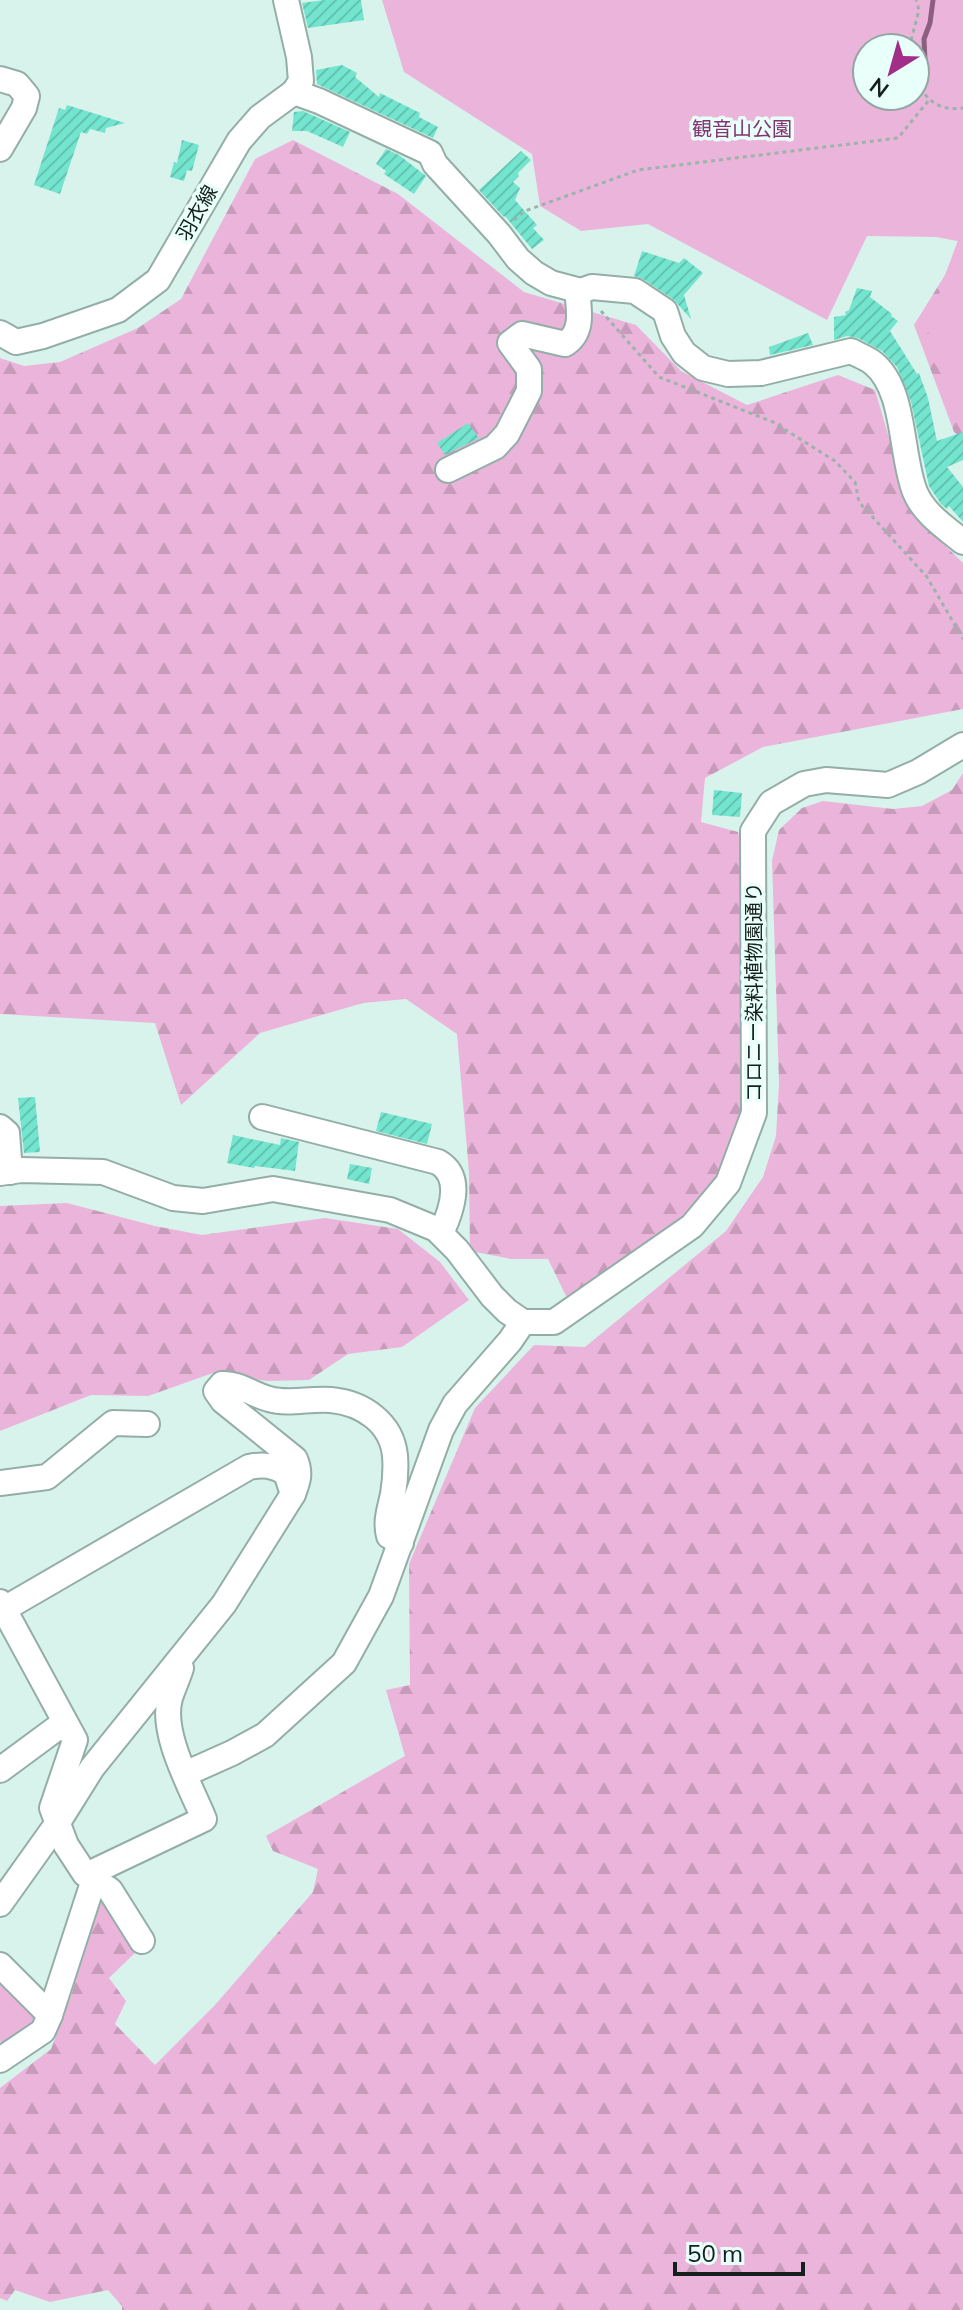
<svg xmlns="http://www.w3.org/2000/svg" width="963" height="2310" viewBox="0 0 963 2310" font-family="Mulish,'Noto Sans JP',sans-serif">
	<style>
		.forest { fill: url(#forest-firs) }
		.park { fill: #ebb5db; fill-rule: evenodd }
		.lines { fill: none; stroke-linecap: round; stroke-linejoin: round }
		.stream { stroke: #8c5e80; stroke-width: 5 }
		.building { fill: url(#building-hatch) }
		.minor-casing { stroke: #94aea7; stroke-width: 28 }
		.path { stroke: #9cb2ac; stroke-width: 3; stroke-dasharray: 4 4; stroke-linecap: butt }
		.minor { stroke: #fff; stroke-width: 24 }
		.labels { text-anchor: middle; stroke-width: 7; stroke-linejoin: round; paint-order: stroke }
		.park-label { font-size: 20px; fill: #863273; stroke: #e9fff9 }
		.street-label { font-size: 20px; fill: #151f1c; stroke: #e9fff9 }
	</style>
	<defs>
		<pattern id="forest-firs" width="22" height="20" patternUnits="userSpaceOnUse" patternTransform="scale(2)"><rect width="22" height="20" fill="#ebb5db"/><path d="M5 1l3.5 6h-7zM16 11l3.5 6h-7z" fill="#c99bbb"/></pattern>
		<pattern id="building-hatch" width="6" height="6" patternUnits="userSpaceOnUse" patternTransform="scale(2)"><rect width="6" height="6" fill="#73e5cf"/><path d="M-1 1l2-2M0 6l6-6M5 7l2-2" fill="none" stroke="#63c4b1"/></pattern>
	</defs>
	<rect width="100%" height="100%" fill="#d8f3ec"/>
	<g class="forest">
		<polygon points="293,140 398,194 524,292 636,325 681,371 747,405 838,375 875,390 890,441 895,470 914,515 963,563 963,709 763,747 705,778 701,822 738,832 746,868 751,1118 693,1227 568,1300 548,1259 511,1259 470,1251 469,1172 457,1034 406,999 363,1003 260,1033 181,1105 155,1023 0,1014 0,358 24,366 60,362 138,328 181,299 255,159"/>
		<polygon points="963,227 963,439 954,432 914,325 945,275"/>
		<polygon points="963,773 963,2310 122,2310 122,2306 108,2290 50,2302 15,2290 7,2301 0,2298 0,2088 51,2049 71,1996 102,1897 138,1950 109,1978 126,2001 115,2024 155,2065 215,2005 313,1892 318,1869 273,1851 266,1836 405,1756 386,1690 410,1685 409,1564 475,1408 534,1345 585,1347 726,1231 763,1177 776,1136 779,1083 772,861 779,830 802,808 823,801 893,809 922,806 952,790"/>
		<polygon points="67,1203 155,1226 202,1235 325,1218 398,1229 440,1262 469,1300 402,1347 348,1354 309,1380 268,1381 213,1373 148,1396 91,1395 0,1431 0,1206"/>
	</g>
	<g class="park">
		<path d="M 382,0 L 963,0 L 963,242 L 936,237 L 867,236 L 827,320 L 648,224 L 581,231 L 540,206 L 532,154 L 404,72 ZM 915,48 L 915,96 L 867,96 L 867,48 Z"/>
		<polygon points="963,246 963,423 954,414 925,322"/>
		<polygon points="0,1981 39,2013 39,2025 7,2048 0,2041"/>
	</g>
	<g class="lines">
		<polyline class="stream" points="925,61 924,39 930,23 933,0"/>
	</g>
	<g class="building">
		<polygon points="324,0 361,0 364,20 308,28 302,3"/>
		<polygon points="342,65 357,73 355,77 379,97 380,93 420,113 419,117 438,127 433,138 317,84 316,70"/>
		<polygon points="67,105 125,123 106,128 105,133 90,129 87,134 81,132 60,194 34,185 59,108 65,110"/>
		<polygon points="303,111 350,132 343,147 307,131 292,131 294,112"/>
		<polygon points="182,140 199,145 192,171 187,170 184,181 170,177 174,162 177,163"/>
		<polygon points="386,149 399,155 426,176 414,194 384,174 386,171 376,164"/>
		<polygon points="521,151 531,160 518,173 519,176 513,182 520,188 515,200 537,225 533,228 544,240 532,249 505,216 504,217 479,190"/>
		<polygon points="642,251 679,263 684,258 703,273 684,295 691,319 673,299 643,279 634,276"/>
		<polygon points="857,288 872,291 870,297 892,314 891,316 898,321 890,331 917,374 919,373 928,398 937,441 963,432 963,460 947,467 963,487 963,522 949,506 947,509 941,504 929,486 911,402 897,367 882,351 858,338 847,336 834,340 834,317 846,315 845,312 849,310"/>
		<polygon points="808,333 813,345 770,355 769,347"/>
		<polygon points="468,423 479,438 445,455 437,443"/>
		<polygon points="714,790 742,793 740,817 712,815"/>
		<polygon points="35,1097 40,1152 24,1153 18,1098"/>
		<polygon points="381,1112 432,1124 427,1144 376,1131"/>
		<polygon points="233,1135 280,1145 281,1138 299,1142 295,1171 255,1166 254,1168 227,1163"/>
		<polygon points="350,1164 372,1168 369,1184 347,1179"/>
	</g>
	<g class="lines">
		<defs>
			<g id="minor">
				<polyline points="0,79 17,84 27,96 24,108 0,149"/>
				<path d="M 294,92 L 319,101 L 430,153 L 435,164 L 499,234 L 518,259 L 534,273 L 551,283 L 581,291 L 592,287 L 635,291 L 665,311 L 673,336 L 684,353 L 703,368 L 728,374 L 761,373 L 851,351 C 858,355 867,358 873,363 C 906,389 900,455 915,492 C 924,514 946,528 963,542"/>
				<polyline points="0,333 16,342 43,336 118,310 158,280 239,141 260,117 294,92 301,81 299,57 286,0"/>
				<path d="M 448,470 L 495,447 L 507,434 L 529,391 L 529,369 L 510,343 L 522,334 L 565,344 C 584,332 579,310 577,290"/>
				<path d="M 262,1117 L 438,1162 C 464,1177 451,1212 441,1233"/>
				<polyline points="0,1127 7,1133 10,1172"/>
				<polyline points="0,1173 21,1170 103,1172 173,1198 203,1201 273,1189 390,1210 436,1229 457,1250 492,1296 507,1311 523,1322 554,1322 692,1226 728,1183 754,1113 753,831 771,803 804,784 826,780 888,785 918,772 963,745"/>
				<polyline points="0,1483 47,1477 113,1423 147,1424"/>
				<polyline points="0,1602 75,1740 52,1808 66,1845 85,1874 110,1890 142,1941"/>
				<path d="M 4,1609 L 249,1467 C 263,1464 273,1465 286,1473 L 293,1494"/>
				<polyline points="0,1770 65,1722"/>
				<polyline points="185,1774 232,1753 265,1735 344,1663 381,1596 441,1430 455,1404 510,1341 523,1322"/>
				<path d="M 0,1904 L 57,1824 L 92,1768 L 224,1604 L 293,1494 C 298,1481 301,1473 295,1459 L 223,1401 L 216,1391 L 222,1384 C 239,1383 253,1395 269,1399 C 289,1405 310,1398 331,1400 C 363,1403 392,1423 395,1456 C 396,1468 395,1482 393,1494 C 390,1509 385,1521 389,1536 L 401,1543"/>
				<polyline points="0,1965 50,2015"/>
				<path d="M 0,2060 L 43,2031 L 50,2015 L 97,1870 L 204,1819 C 191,1787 160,1733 170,1698 C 173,1688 178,1678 181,1668"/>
			</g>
		</defs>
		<use href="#minor" class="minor-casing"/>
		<g class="path">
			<polyline points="909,48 919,10 916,0"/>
			<path d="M 915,82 C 929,101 938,111 963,108"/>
			<polyline points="514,220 525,211 638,170 898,138 929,100"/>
			<polyline points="601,311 659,377 773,422 835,461 855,482 859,502 927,577 963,639"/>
		</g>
		<use href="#minor" class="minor"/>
	</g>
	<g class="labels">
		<g class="park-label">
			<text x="742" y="136">観音山公園</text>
		</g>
		<g class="street-label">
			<text transform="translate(197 213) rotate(-60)" y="7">羽衣線</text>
			<text transform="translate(754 992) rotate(-90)" y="7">コロニー染料植物園通り</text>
		</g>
	</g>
	<g transform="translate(891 72) rotate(217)"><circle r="38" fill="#e9fff9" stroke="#94a5a1" stroke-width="2"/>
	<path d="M0-6L14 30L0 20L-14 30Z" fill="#a12e89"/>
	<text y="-12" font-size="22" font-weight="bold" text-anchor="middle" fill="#151f1c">N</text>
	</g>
	<path d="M675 2262v12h128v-12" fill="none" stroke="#151f1c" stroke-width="4"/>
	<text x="687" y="2262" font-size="24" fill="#151f1c" stroke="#e9fff9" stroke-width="6" paint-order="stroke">50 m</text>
</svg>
